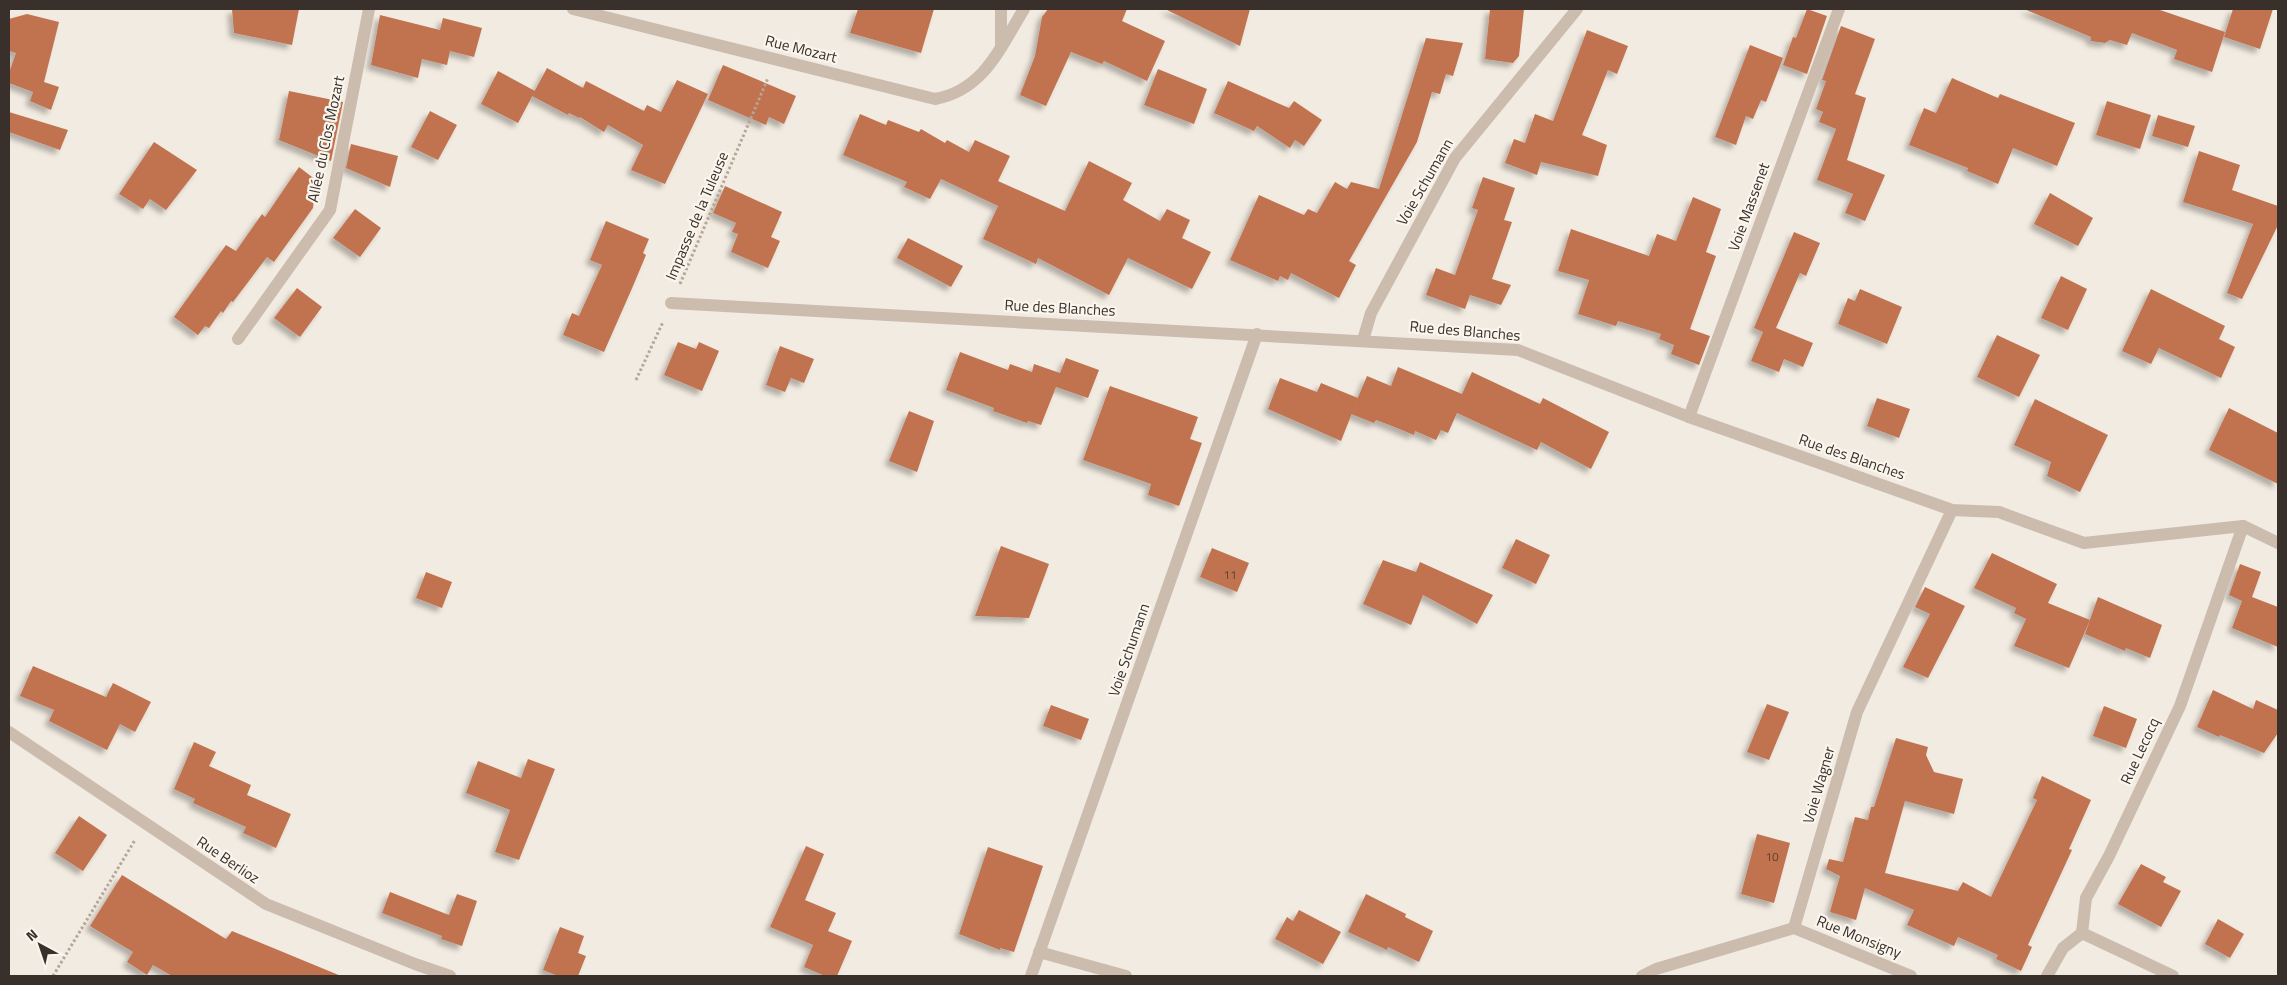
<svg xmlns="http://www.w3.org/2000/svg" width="2287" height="985" viewBox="0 0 2287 985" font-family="'Titillium Web',sans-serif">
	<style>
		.building { fill: #c17350; filter: url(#shadow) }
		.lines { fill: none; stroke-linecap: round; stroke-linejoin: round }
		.path { stroke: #b6a697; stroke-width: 3; stroke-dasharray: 2.5 2.5; stroke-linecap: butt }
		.service { stroke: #cbbcad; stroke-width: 12 }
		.minor { stroke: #cbbcad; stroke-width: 12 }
		.labels { text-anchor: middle; stroke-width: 4.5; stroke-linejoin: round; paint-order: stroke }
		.number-label { font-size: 12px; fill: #5b4134 }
		.street-label { font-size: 15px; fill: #39302b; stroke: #faf5ed }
	</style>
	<defs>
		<filter id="shadow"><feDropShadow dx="-4.5" dy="4.5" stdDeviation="2.5" flood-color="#0004"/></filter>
	</defs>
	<rect width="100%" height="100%" fill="#f2ebe1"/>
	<g class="building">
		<polygon points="232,9 299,9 292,45 234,33"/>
		<polygon points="858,9 934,9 921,53 850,33"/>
		<polygon points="1048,9 1127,9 1122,21 1165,41 1147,81 1104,61 1102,64 1071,52 1046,106 1020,95 1035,56 1042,17"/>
		<polygon points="1165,9 1250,9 1240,46"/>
		<polygon points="1490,9 1524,9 1519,56 1513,63 1485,59"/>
		<polygon points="1807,9 1827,16 1807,74 1783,65 1793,37 1796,38"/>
		<polygon points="2024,9 2157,9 2225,32 2212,72 2174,59 2177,50 2132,33 2127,45 2110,40 2105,43 2091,41 2091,37"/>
		<polygon points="2233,9 2273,9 2260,49 2224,37"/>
		<polygon points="27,14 59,22 44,82 59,87 51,110 30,101 33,92 9,83 9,73 16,53 9,51 9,19"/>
		<polygon points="380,15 440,30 443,18 482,28 474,57 450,51 447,65 422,59 418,78 371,65"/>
		<polygon points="1841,26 1875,39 1855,94 1866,98 1847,160 1885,175 1865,221 1845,213 1853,194 1817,180 1836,129 1819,122 1823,112 1816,109 1826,81 1822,80"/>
		<polygon points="1587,30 1628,46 1617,74 1608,70 1582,135 1607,145 1598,176 1541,162 1537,175 1505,163 1514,139 1525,143 1535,114 1553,121"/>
		<polygon points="1426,38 1463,43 1453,76 1446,74 1440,94 1432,92 1417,142 1349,261 1356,265 1339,298 1291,273 1288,280 1280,276 1278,281 1230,260 1259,195 1304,215 1308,209 1317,213 1335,182 1347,189 1351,182 1379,189"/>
		<polygon points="1750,45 1783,58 1766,102 1761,100 1753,119 1746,116 1736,145 1715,137"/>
		<polygon points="723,65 796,96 784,124 769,117 766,125 708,100"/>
		<polygon points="547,68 583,88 586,81 644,111 647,105 661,112 677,80 708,94 665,184 631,170 643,145 608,125 604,132 580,117 579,118 569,113 568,115 532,96"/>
		<polygon points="1158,69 1207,89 1194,124 1144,105"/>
		<polygon points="498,71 535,91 518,123 481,104"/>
		<polygon points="1952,78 1998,98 2000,94 2075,123 2057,166 2013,148 1998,184 1967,171 1968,168 1909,145 1924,108 1936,113"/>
		<polygon points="1228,81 1289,108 1294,101 1322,120 1304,146 1295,140 1290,148 1257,126 1254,131 1214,113"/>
		<polygon points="289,91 343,102 331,161 279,140"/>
		<polygon points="2107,101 2151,115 2140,149 2096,135"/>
		<polygon points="430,111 457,125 438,160 411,147"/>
		<polygon points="9,112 68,130 60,150 9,132"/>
		<polygon points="860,114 886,125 888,120 919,132 921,129 945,143 947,140 969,152 975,140 1010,156 998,181 1065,211 1089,161 1132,183 1123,200 1160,221 1167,209 1190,220 1182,238 1211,252 1192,289 1128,258 1109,295 1038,258 1036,264 983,239 998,206 941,179 930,199 904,187 907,182 843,155"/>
		<polygon points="2158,115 2195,126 2188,147 2152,136"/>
		<polygon points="154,142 197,170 166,210 150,199 143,209 119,194"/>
		<polygon points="351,144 398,156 390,187 346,168"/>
		<polygon points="2199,151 2240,165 2232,190 2278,206 2278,225 2242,299 2227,293 2253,224 2183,202"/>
		<polygon points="299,167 316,180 313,208 274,262 267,257 233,302 231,301 223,313 221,311 209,328 205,326 198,335 174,317 226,245 236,251 262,214 265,217"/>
		<polygon points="1483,177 1515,188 1504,220 1512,222 1492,279 1511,285 1501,305 1470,295 1465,309 1426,295 1436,268 1455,275 1478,210 1472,208"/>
		<polygon points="725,186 782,212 771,237 780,241 768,268 731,252 738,234 732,232 736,223 713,213"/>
		<polygon points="2050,193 2093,218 2078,246 2034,224"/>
		<polygon points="1693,197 1721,209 1706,252 1716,256 1690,329 1710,336 1699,365 1671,354 1674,345 1659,339 1661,334 1618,321 1616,326 1578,314 1589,280 1558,271 1571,229 1649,256 1657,234 1676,241"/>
		<polygon points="355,209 381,228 360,257 333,238"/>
		<polygon points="606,221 649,239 643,253 646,255 633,286 604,352 563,335 572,313 579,316 602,265 590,260"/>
		<polygon points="1794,232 1820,243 1806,276 1800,273 1776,328 1813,343 1803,367 1784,359 1779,372 1751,361 1763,332 1754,328"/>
		<polygon points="908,238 963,266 951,287 897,258"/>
		<polygon points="2061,276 2087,289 2068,330 2041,318"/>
		<polygon points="297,288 322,307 300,337 274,318"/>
		<polygon points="1860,289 1902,307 1887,344 1838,324 1848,298 1855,301"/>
		<polygon points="2151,289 2225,326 2219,339 2235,347 2221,378 2159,348 2151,364 2122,351"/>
		<polygon points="1997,335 2040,355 2019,397 1977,377"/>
		<polygon points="678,342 696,349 699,342 719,351 702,391 664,375"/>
		<polygon points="780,346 814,359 804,383 791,378 785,392 766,385"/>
		<polygon points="960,352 1008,370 1010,364 1032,372 1034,364 1060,373 1066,358 1099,370 1088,398 1056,387 1041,425 1028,421 1027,423 993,411 994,408 946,390"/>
		<polygon points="1398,367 1462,394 1472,372 1540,404 1543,398 1609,432 1591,469 1541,442 1537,450 1457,413 1448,433 1441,430 1436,440 1415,431 1414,435 1392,426 1376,420 1374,423 1351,414 1367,376 1391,386"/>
		<polygon points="1280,378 1317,392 1321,383 1358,398 1341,441 1268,409"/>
		<polygon points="1110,386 1198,417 1190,439 1202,443 1179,506 1148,495 1151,484 1083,460"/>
		<polygon points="1877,398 1910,409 1899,438 1867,426"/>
		<polygon points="2035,399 2108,435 2080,492 2047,476 2051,462 2014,445"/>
		<polygon points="2229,408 2278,433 2278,484 2209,450"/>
		<polygon points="909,411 934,421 917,472 889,461"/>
		<polygon points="1516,539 1550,555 1536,584 1502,568"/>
		<polygon points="1001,546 1049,564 1029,618 975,616"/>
		<polygon points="1212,548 1249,563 1237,592 1200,577"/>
		<polygon points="1992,553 2057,584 2048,603 2090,620 2069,668 2014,646 2026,619 2014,613 2016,608 1974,588"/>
		<polygon points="1383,560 1416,572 1420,562 1493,595 1477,624 1423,595 1411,625 1363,604"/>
		<polygon points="2240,564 2261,572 2252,597 2278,607 2278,647 2232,628 2242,601 2229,595"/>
		<polygon points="426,572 452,582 442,608 416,598"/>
		<polygon points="1925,587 1965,606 1928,678 1903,667 1930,614 1915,607"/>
		<polygon points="2098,597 2162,625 2150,658 2126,648 2125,651 2085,634"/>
		<polygon points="33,666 106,697 113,683 151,702 135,732 120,724 107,750 49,721 54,710 20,696"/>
		<polygon points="2213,690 2253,709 2256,700 2278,710 2278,733 2264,753 2220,735 2219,737 2197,727"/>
		<polygon points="1767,704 1789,712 1769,760 1747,752"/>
		<polygon points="1051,705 1089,719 1081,740 1043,726"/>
		<polygon points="2104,706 2137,719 2126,748 2093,736"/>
		<polygon points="1896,738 1928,747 1926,755 1934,772 1963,779 1954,814 1905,801 1885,873 1958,891 1963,882 1991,897 2037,800 2033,798 2042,776 2091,800 2069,849 2072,850 2028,945 2032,947 2021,971 1996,959 1998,955 1958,937 1954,946 1907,925 1914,910 1865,888 1856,920 1830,912 1840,876 1826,869 1829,859 1843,862 1855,817 1868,820 1871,807 1874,807"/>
		<polygon points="194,742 216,752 209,766 251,785 247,795 291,814 276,848 243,833 246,827 193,803 195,799 174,789"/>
		<polygon points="528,759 555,769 519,860 495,852 510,810 466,793 478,761 521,778"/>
		<polygon points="79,816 107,835 83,871 55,853"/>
		<polygon points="1757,834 1790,843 1774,903 1741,894"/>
		<polygon points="806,846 824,854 805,900 836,913 828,931 852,941 837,976 825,976 804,967 813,945 770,927"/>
		<polygon points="988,847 1043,866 1014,952 1000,948 1000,950 959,934"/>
		<polygon points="2141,864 2166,877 2163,882 2181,891 2161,927 2118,904"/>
		<polygon points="122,875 226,939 232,931 341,976 172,976 153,965 147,975 127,962 133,952 90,926"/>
		<polygon points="390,892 449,915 457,894 477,901 462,946 441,939 442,936 382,913"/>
		<polygon points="1366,894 1406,914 1405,917 1433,931 1419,962 1388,947 1387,950 1348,932"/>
		<polygon points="1299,910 1341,932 1323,964 1275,939 1287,917 1293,921"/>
		<polygon points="2218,919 2244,934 2230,958 2205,944"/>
		<polygon points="560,927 584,936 578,953 586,956 578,976 558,976 543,970"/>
	</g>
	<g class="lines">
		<g class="path">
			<polyline points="680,284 768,78"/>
			<polyline points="636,380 663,322"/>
			<polyline points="53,976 135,840"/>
		</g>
		<g class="service">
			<polyline points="238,339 330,210 369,9"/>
			<polyline points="1689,417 1839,9"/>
			<polyline points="2082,933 2086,898 2109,856 2180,706 2243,526"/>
		</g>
		<g class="minor">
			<path d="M 573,9 L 935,99 C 984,90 1000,48 1024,9"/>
			<polyline points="1001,9 1001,45"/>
			<polyline points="671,303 1518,350 1689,417 1952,510 1999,512 2084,543 2243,526 2278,543"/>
			<polyline points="1363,340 1371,313 1455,158 1577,9"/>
			<polyline points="9,732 266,904 415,964 450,976"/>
			<polyline points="1794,928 1911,976"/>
			<polyline points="1039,952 1126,976"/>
			<polyline points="1031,976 1257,334"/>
			<polyline points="1642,976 1656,969 1794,928 1857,712 1952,510"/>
			<polyline points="2047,976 2063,948 2082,933 2173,976"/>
		</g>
	</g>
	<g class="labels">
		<g class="number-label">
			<text x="1230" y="579">11</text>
			<text x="1772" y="861">10</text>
		</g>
		<g class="street-label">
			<text transform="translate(801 49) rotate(14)" y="5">Rue Mozart</text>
			<text transform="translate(326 139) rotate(-78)" y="5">Allée du Clos Mozart</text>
			<text transform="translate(1425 182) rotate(-60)" y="5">Voie Schumann</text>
			<text transform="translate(1749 207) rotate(-70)" y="5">Voie Massenet</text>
			<text transform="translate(697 216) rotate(-67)" y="5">Impasse de la Tuleuse</text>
			<text transform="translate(1060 308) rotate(3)" y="5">Rue des Blanches</text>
			<text transform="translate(1465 331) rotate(5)" y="5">Rue des Blanches</text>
			<text transform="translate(1852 457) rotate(19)" y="5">Rue des Blanches</text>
			<text transform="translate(1129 650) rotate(-71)" y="5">Voie Schumann</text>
			<text transform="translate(2140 751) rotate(-65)" y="5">Rue Lecocq</text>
			<text transform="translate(1819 785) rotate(-74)" y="5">Voie Wagner</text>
			<text transform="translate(228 860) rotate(34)" y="5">Rue Berlioz</text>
			<text transform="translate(1859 937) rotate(22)" y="5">Rue Monsigny</text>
		</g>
	</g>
	<rect width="2287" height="985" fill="none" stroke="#39302b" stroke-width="20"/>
	<g transform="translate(40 945) rotate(320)" stroke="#faf5ed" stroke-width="4" paint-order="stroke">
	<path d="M0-4L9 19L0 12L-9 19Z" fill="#39302b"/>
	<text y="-8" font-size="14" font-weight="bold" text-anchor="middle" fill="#39302b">N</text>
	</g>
</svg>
